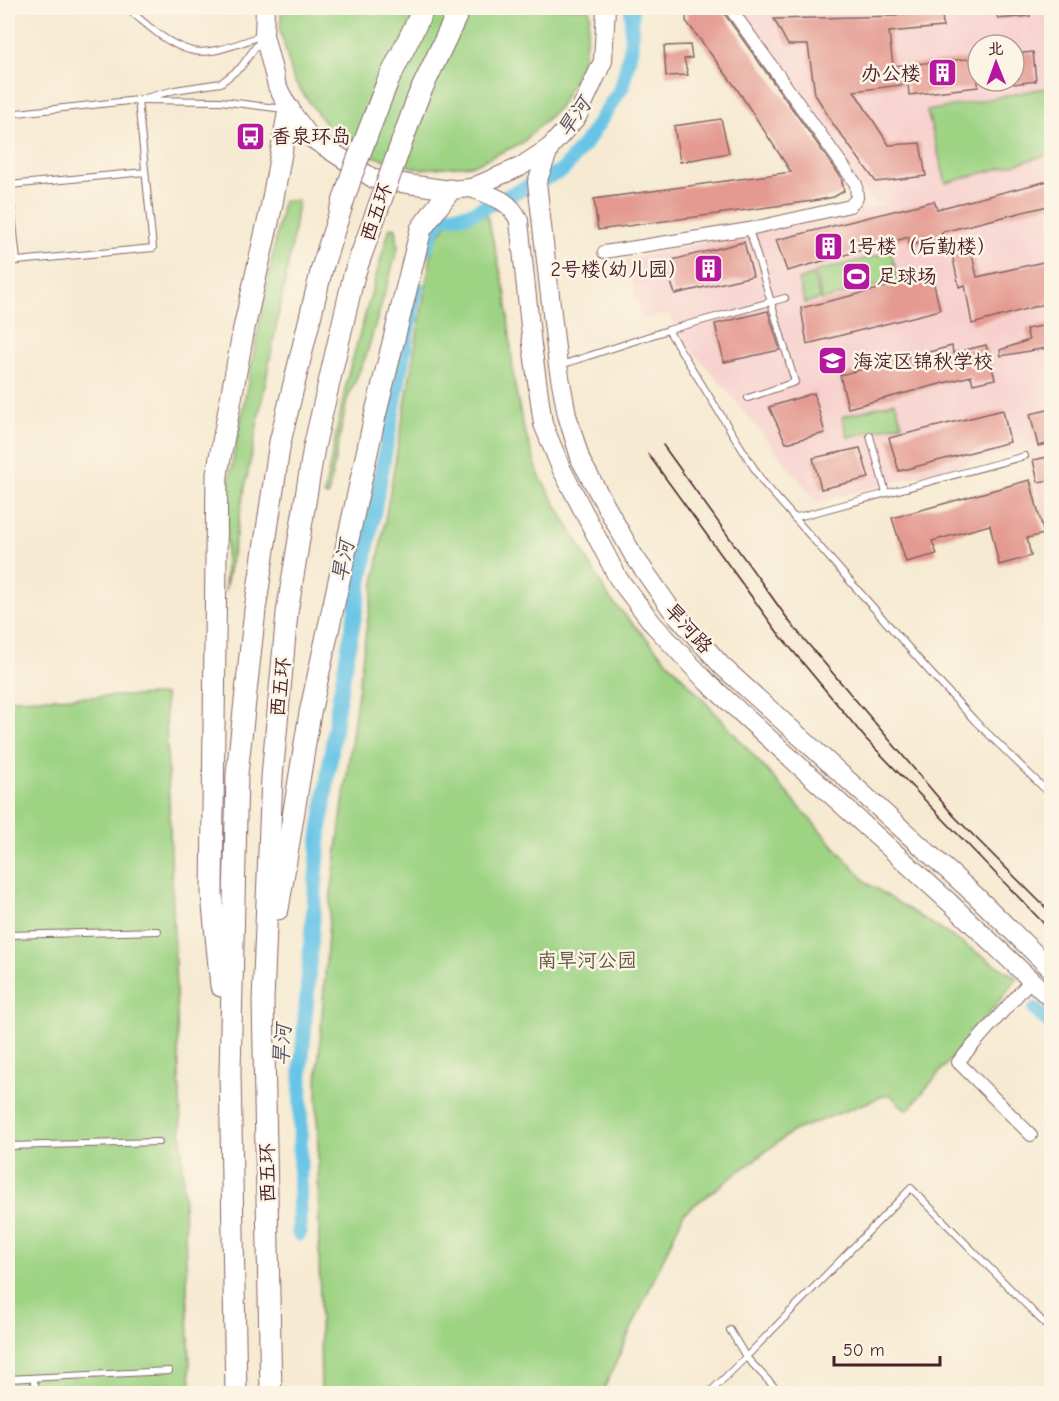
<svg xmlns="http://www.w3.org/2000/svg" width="1059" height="1401" viewBox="0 0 1059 1401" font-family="'Comic Neue','LXGW WenKai TC',sans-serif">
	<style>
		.built { fill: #f7d0cd; fill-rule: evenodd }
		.green { fill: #9ed384; stroke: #747958; stroke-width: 1.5 }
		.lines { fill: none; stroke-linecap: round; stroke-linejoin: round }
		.canal { stroke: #68c4e6; stroke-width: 15 }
		.building { fill: #e49a91 }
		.service-casing { stroke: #866665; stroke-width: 8 }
		.minor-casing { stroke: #866665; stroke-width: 14 }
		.primary-casing { stroke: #866665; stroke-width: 20 }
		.motorway-casing { stroke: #866665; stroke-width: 23 }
		.service { stroke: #fff; stroke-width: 6 }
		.minor { stroke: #fff; stroke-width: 12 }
		.primary { stroke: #fff; stroke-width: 18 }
		.motorway { stroke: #fff; stroke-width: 21 }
		.tram { stroke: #4a1f2b; stroke-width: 1.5 }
		.motorway-bridge-casing { stroke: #866665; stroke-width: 23; stroke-linecap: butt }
		.motorway-bridge { stroke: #fff; stroke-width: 21 }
		.labels { text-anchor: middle; stroke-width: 5; stroke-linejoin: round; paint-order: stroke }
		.poi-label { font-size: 20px; fill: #4a1f2b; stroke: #fcf5e5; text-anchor: start }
		.street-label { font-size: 20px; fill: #4a1f2b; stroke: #fcf5e5 }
		.park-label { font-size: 20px; fill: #635546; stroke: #fcf5e5 }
		.water-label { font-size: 21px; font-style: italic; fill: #535163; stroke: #fcf5e5 }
	</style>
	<rect width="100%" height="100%" fill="#fcf5e5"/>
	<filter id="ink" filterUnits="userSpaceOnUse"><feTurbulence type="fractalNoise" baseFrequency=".0167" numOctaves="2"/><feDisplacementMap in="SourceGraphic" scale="12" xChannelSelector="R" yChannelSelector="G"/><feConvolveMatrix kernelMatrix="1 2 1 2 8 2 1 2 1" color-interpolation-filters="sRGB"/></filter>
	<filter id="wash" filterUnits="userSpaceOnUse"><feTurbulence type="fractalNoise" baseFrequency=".008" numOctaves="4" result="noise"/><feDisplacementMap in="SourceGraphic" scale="24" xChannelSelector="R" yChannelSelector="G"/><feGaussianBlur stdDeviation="1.35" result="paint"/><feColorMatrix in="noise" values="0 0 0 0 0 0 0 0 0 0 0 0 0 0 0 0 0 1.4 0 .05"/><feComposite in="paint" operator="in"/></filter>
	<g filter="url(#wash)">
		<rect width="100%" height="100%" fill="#f6ead2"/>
		<path class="built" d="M 730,8 L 889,8 L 897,14 L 976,8 L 1051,8 L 1051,545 L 1026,448 L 817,502 L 721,383 L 682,339 L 669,313 L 642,319 L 626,260 L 889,203 L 875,203 L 856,184 ZM 978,45 L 1014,45 L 1014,81 L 978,81 Z"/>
		<g class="green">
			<polygon points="282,8 589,8 590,14 583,62 560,106 522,143 473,165 420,169 369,155 325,124 294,81 280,30"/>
			<polygon points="1051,87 1051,154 946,183 927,111"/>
			<polygon points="283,201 298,201 292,245 225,591 229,481"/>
			<polygon points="487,215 506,295 514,382 523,426 539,475 610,599 720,718 867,883 1017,978 998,1003 907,1111 889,1094 793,1131 684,1213 602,1393 321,1394 317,1083 331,894 367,624 433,244 447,223"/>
			<polygon points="390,227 396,228 398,248 367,353 347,400 328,496 324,495 347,379"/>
			<polygon points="891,252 898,280 822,300 815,272"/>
			<polygon points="813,275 820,299 805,303 798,280"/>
			<polygon points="895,402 902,424 848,437 842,417"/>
			<polygon points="165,695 191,1393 8,1393 8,699"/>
		</g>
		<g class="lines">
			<g class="canal">
				<polyline points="423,252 439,218 470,214 563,170 587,141 622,87 631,48 632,8"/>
				<polyline points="1035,1010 1052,1025"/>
				<polyline points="299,1234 301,1071 319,839 338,704 416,287"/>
			</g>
		</g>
		<g id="blocks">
			<g class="building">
				<polygon points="995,8 1030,8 1030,16 998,19"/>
				<polygon points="721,9 841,177 844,191 834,197 813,201 598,230 594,199 791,172 737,89 686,21 687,10"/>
				<polygon points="942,12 943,27 889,32 893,66 978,58 978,87 909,95 908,84 854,91 889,145 920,143 926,176 876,182 833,124 815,94 808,45 788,45 774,19 897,16 897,14"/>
				<polygon points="690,45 692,58 684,59 688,75 666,76 664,46"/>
				<polygon points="1033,52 1036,81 1014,84 1014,54"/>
				<polygon points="721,119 729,153 680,162 674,126"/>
				<polygon points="1052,180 1052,205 942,232 942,237 909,246 909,237 787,271 776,240 918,205 934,201 937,209"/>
				<polygon points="744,242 753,276 675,294 664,262"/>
				<polygon points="971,249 977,277 1052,260 1052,302 972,324 965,285 959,287 952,254"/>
				<polygon points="932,276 940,310 807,344 801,308"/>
				<polygon points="768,311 780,350 724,362 715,324"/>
				<polygon points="1052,324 1052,347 1001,356 1000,350 1029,340 1026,329"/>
				<polygon points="986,345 995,379 973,384 971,376 848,408 840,375 952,346 953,353"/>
				<polygon points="814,393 825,433 786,443 769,407"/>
				<polygon points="1052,409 1052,443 1038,446 1030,414"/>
				<polygon points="1003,410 1010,442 899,471 889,438"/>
				<polygon points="860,448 869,478 821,489 813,458"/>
				<polygon points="1048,457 1052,480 1038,482 1033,460"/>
				<polygon points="1030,480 1044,534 1027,538 1031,556 999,565 990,525 932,541 937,554 906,562 892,518"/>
			</g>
		</g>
	</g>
	<g filter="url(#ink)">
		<use href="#blocks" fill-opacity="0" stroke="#866665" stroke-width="1.5"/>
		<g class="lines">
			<defs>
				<g id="service">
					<path d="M 127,8 C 145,23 165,43 189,50 C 209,57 243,42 263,35"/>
					<polyline points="262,38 241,67 221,83 175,90 138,100 220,101 284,109"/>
					<polyline points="8,114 138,100 153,248 17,261 9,185 145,172"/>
					<polyline points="668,330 785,298"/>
					<polyline points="561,365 668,330 762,481 929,671 975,721 1052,796"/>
					<polyline points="748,398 795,382 749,229"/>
					<polyline points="870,436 886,493"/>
					<polyline points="794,518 1025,456"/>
					<polyline points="8,935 158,931"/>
					<polyline points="8,1146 159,1142"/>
					<polyline points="730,1330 746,1357 781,1394"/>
					<polyline points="8,1379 169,1371"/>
					<polyline points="33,1379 38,1394"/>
					<polyline points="708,1394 746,1357 911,1188 1052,1331"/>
				</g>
				<g id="minor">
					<polyline points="604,252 749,229 850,206 857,198 856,184 730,8"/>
					<polyline points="1030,981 958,1062 1031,1135"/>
				</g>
				<g id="primary">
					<polyline points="265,8 264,35 277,86 289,109 311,138 374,179 450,190 471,188 520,167 550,147 577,117 603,61 606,8"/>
					<polyline points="550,147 537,182 558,366 567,415 581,461 632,553 671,609 722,666 975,895 1052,970"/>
					<path d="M 471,188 C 490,195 511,200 519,221 L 532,345 L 543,424 L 561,468 L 618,578 L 653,624 L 707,682 L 950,903 L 1052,1000"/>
				</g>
				<g id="motorway">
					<polyline points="278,909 310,713 375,416 421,229 450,190"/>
					<polyline points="221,986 212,895 217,474 244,328 271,209 289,109"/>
					<polyline points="236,1394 230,1072 237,774 255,610 280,442 322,268"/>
					<polyline points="271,1394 263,1001 272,777 287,613 314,447 354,275"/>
				</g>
			</defs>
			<use href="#service" class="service-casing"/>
			<use href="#minor" class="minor-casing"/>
			<use href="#primary" class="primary-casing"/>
			<use href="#motorway" class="motorway-casing"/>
			<use href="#service" class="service"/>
			<use href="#minor" class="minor"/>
			<use href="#primary" class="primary"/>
			<use href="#motorway" class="motorway"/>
			<g class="tram">
				<polyline points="663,445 792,625 954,816 1052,914"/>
				<polyline points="648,454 778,633 866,739 1052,932"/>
			</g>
			<defs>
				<g id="motorway-bridge">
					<polyline points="322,268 352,174 387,83 424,8"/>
					<polyline points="354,275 418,97 460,8"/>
				</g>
			</defs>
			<use href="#motorway-bridge" class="motorway-bridge-casing"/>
			<use href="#motorway-bridge" class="motorway-bridge"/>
		</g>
	</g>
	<defs>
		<symbol id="building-square" viewBox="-11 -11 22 22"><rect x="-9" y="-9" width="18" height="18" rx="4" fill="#b5179e" stroke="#fcf5e5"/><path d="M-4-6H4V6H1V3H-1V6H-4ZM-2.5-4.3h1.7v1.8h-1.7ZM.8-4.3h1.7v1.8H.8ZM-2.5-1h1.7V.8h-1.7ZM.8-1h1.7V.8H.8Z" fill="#fff"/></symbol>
		<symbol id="bus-square" viewBox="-11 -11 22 22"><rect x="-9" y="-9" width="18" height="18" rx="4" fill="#b5179e" stroke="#fcf5e5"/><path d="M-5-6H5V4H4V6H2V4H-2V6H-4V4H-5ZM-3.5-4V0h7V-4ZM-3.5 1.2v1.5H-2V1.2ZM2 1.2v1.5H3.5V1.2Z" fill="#fff"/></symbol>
		<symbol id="stadium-square" viewBox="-11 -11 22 22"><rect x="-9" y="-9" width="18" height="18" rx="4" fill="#b5179e" stroke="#fcf5e5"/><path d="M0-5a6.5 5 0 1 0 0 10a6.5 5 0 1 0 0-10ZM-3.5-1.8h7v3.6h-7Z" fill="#fff"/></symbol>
		<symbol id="school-square" viewBox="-11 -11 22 22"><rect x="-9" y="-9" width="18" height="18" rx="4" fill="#b5179e" stroke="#fcf5e5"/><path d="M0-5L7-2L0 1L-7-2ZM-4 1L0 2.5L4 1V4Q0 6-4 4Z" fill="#fff"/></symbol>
	</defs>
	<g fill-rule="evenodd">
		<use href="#building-square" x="926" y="56" width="33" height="33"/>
		<use href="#bus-square" x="234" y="120" width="33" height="33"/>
		<use href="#building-square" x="812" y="230" width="33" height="33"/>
		<use href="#building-square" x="692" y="252" width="33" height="33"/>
		<use href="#stadium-square" x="840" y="260" width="33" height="33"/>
		<use href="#school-square" x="816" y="344" width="33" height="33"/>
	</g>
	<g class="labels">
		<g class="poi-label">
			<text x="921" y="80" text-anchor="end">办公楼</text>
			<text x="271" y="143">香泉环岛</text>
			<text x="849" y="253">1号楼（后勤楼）</text>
			<text x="688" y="276" text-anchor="end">2号楼(幼儿园）</text>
			<text x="877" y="283">足球场</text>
			<text x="853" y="368">海淀区锦秋学校</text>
		</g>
		<g class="street-label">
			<text transform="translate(376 212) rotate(-71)" y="7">西五环</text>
			<text transform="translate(689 628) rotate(48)" y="7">旱河路</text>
			<text transform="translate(280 687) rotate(-84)" y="7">西五环</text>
			<text transform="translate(267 1173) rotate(-91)" y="7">西五环</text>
		</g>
		<g class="park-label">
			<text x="587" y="967">南旱河公园</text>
		</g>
		<g class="water-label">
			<text transform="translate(574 117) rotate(-55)" y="7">旱河</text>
			<text transform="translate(343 561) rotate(-79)" y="7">旱河</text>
			<text transform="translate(282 1045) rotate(-86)" y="7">旱河</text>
		</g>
	</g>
	<rect width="1059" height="1401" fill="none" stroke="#fcf5e5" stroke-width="30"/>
	<g transform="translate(996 63) rotate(359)"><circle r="28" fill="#fcf5e5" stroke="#b59f9b" stroke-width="1.5"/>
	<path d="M0-4.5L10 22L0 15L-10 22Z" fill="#b5179e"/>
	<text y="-9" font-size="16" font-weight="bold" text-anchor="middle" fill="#4a1f2b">北</text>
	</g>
	<path d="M834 1356v9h106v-9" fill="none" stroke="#4a1f2b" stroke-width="3"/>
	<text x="843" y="1356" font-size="18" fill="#4a1f2b" stroke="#fcf5e5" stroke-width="4.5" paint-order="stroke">50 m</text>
</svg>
